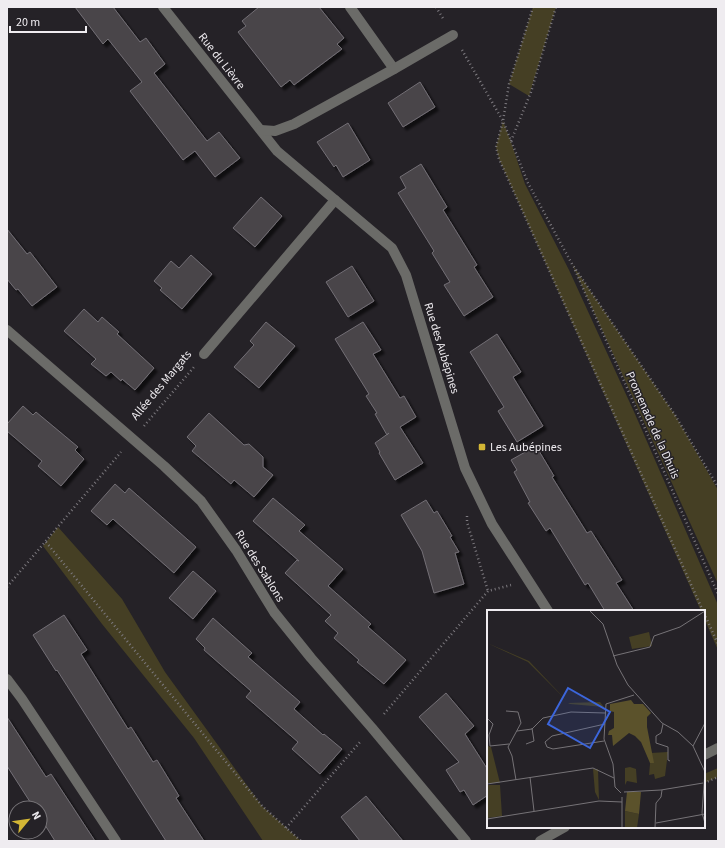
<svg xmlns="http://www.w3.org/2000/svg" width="725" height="848" viewBox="0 0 725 848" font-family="'Source Sans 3',sans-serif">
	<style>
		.green { fill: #453f24 }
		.building { fill: #48444a; stroke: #736f75; filter: url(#shadow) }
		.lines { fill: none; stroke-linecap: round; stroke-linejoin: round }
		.path { stroke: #7d7a7f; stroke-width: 2.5; stroke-dasharray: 1 3; stroke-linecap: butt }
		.minor { stroke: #6b6b68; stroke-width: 10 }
		.poi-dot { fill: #d3b635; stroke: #252227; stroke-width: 1.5 }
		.labels { text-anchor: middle; stroke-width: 3; stroke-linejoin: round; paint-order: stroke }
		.street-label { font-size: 12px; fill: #efecf0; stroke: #252227 }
		.poi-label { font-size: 12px; fill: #efecf0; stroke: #252227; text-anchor: start }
		.inset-road { fill: none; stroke: #767377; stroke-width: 1 }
		.view { fill: #3c66dc; fill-opacity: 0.15; stroke: #3c66dc; stroke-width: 2 }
		.inset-edge { fill: none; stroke: #efecf0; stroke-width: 2 }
	</style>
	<defs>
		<filter id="shadow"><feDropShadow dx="3.5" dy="3.5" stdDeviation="1" flood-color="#0009"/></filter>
	</defs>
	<rect width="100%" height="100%" fill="#252227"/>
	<g class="green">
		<polygon points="533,7 556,7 529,96 509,84"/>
		<polygon points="503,121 511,142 525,184 569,270 635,414 718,605 718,650 704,618 704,611 701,611 499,159 496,147"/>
		<polygon points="572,264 675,415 718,490 718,584"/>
		<polygon points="58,527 122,599 165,672 262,806 301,841 263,841 194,738 102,624 43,546"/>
		<polygon points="718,768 718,777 704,783 704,774"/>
	</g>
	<g class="building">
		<polygon points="75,7 113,7 140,42 146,38 165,64 154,73 207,141 219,132 240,158 215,177 195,151 183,160 130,91 142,82 108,39 103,44"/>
		<polygon points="259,7 319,7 344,38 337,44 342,49 294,85 290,80 281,87 238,32 246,26 242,21"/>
		<polygon points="420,82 435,107 403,127 388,103"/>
		<polygon points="348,123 370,160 343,177 336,165 334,167 317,142"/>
		<polygon points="421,164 447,207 443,210 477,265 474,267 493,297 464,316 444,285 450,282 432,253 434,251 398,193 406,188 400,177"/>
		<polygon points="261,197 282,216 255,247 233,228"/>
		<polygon points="7,229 27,254 30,252 57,287 32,306 18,289 16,290 7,279"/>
		<polygon points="191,255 212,274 182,309 160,290 162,288 154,281 171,261 179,268"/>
		<polygon points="352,266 374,301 348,317 326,282"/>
		<polygon points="84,309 98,322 102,317 119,332 117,334 154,368 135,390 122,379 121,381 111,372 106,376 91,364 96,359 64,331"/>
		<polygon points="266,322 295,346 259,388 234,367 254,345 250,341"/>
		<polygon points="363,322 381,350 373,354 400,398 404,396 416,417 400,427 423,463 395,480 379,453 380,452 375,443 389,433 387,435 375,414 377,413 366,396 369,394 335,339"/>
		<polygon points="497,334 521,372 513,377 543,426 517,442 498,411 504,407 470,352"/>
		<polygon points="23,406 33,415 36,412 78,447 75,450 84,459 61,486 38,466 42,461 7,431 7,424"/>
		<polygon points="209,413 244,445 249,444 263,457 263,467 273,475 254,497 234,480 231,484 192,451 196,446 187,437"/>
		<polygon points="536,446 554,476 552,477 587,533 591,531 622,580 616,583 634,611 605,611 588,583 585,585 550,528 546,531 528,503 530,502 514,472 517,470 511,460"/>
		<polygon points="115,484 125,493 129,488 196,547 174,573 113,519 107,525 91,511"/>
		<polygon points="273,498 305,525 299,531 343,569 328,586 371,624 368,627 406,660 384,684 357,662 359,660 334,638 338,633 325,621 331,615 285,573 297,560 299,561 253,521"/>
		<polygon points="426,500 434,513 437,511 452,536 450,537 459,552 455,553 464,584 434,593 422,551 401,515"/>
		<polygon points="193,571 216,591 193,619 169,598"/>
		<polygon points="64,615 87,650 81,654 128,729 131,727 153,762 157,760 179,796 176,798 204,841 166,841 57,670 56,671 33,635"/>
		<polygon points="213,618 252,653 248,657 300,702 294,709 323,735 324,734 342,749 320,774 292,749 298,742 246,697 251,691 204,650 205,648 196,639"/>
		<polygon points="446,693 474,726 465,734 488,770 488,795 473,805 464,790 460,792 446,770 459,762 419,717"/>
		<polygon points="7,717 46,777 51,774 95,841 55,841 40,817 40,808 34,808 7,766"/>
		<polygon points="366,796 403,841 360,841 341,817"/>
	</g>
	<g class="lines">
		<g class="path">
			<polyline points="436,7 444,20"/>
			<polyline points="533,7 509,84 503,121 496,147 499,159 703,611"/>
			<polyline points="462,50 503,121 528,183 572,264 675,415 718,487"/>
			<polyline points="511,141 531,92 556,7"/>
			<polyline points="575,270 718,594"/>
			<polyline points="144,426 194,367"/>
			<polyline points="467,516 467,522 488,591"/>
			<polyline points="46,542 262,806 301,841"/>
			<polyline points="7,587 121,452"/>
			<polyline points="704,613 718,644"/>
			<polyline points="384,714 488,591 511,585"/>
			<polyline points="704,783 718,777"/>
			<polyline points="286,828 360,742"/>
		</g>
		<g class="minor">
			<polyline points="163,7 277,151 392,248 406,275 465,468 492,524 548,611"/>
			<polyline points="350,7 394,69"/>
			<polyline points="261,130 275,131 294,124 394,69 453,35"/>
			<polyline points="7,330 164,466 201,501 236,550 274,612 311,658 372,728 466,841"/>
			<polyline points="204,354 335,200"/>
			<polyline points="7,679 22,699 116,841"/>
			<polyline points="704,755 718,748"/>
			<polyline points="540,841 565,827"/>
		</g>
	</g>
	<rect class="poi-dot" x="478" y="443" width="8" height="8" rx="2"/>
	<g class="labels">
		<g class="street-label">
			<text transform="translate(222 61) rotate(52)" y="4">Rue du Lièvre</text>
			<text transform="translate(442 348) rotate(73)" y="4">Rue des Aubépines</text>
			<text transform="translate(161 385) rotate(-50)" y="4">Allée des Margats</text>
			<text transform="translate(653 425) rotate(66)" y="4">Promenade de la Dhuis</text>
			<text transform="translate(260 566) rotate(58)" y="4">Rue des Sablons</text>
		</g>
		<g class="poi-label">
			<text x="490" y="451">Les Aubépines</text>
		</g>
	</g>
	<g transform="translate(487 610)">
		<rect width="218" height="218" fill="#252227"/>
		<path d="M 162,22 L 165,36 L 145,39 L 142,27 ZM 0,33 L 42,51 L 80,91 L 41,52 ZM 113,92 L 117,97 L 83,94 L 81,93 ZM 0,128 L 1,136 L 4,137 L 13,173 L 0,173 ZM 181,142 L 178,166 L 168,169 L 167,164 L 162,165 L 164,143 ZM 143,157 L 149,159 L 150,173 L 140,171 L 138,175 L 138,158 ZM 106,159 L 111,159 L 112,190 L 108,182 ZM 0,175 L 13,175 L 15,206 L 0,208 ZM 138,201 L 152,204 L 150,218 L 138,218 Z" fill="#453f24"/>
		<path d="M 144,90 L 147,94 L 156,94 L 164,103 L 160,107 L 160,117 L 167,153 L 163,153 L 154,132 L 148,126 L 142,123 L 126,136 L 125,125 L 121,125 L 122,121 L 127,118 L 127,102 L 123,101 L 123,94 ZM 140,182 L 154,182 L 152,204 L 138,201 Z" fill="#5b522b"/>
		<path class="inset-road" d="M 102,0 L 116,14 L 130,55 L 141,75 L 175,113 L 191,122 L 206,136 L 218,162M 126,46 L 163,37 L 167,26 L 193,17 L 218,1M 19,101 L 31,102 L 34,113 L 21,137 L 25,146 L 29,170M 0,108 L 6,114 L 2,125 L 3,136 L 22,134M 176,114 L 174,123 L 169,126 L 169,133 L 181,137 L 181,150 L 183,151M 30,121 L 45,119 L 56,108 L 84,102 L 118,103M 117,131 L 66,139 L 60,137 L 58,132 L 65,126 L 118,114M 39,134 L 47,131 L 45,118M 206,136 L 218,113M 218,161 L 215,203 L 218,213M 43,167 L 47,201M 0,174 L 106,158 L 127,168M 137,182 L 174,180 L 216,173M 134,183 L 128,177 L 126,154 L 117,129 L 119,94 L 147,85M 0,209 L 112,191 L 135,192M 169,213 L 218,204M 135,218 L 135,187M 168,218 L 169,193 L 174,187 L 175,180"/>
		<path class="view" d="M 81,78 L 123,102 L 103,138 L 61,114 Z"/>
		<rect width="218" height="218" class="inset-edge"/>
	</g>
	<rect width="725" height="848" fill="none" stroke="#efecf0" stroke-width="16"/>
	<g transform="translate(28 820) rotate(61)"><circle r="19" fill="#252227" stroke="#767377"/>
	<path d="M0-3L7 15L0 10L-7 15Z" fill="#d3b635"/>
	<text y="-6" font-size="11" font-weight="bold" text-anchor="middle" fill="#efecf0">N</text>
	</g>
	<path d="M10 26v6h76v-6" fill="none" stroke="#efecf0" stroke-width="2"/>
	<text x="16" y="26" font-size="12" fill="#efecf0" stroke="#252227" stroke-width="3" paint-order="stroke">20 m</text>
</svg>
